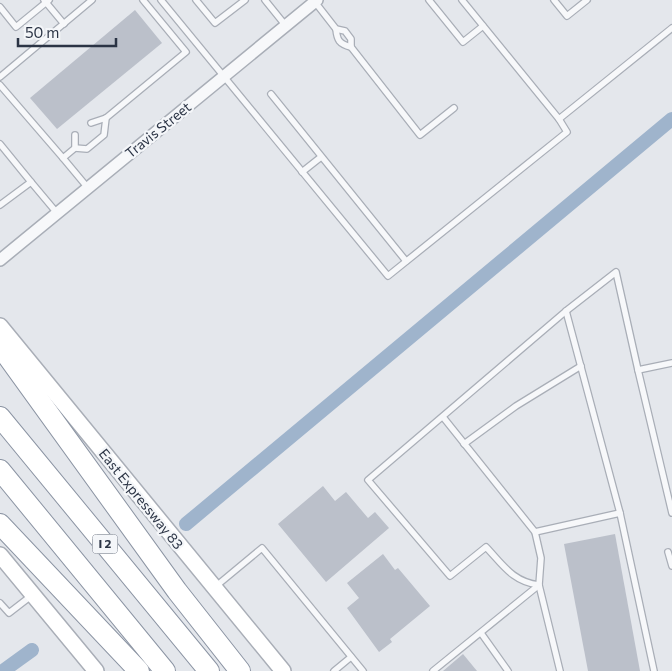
<svg xmlns="http://www.w3.org/2000/svg" width="672" height="671" viewBox="0 0 672 671" font-family="Commissioner,sans-serif">
	<style>
		.lines { fill: none; stroke-linecap: round; stroke-linejoin: round }
		.canal { stroke: #9fb4cc; stroke-width: 14 }
		.building { fill: #bbc0ca }
		.lane-casing { stroke: #a9aeb7; stroke-width: 8 }
		.street-casing { stroke: #a9aeb7; stroke-width: 14 }
		.secondary-casing { stroke: #a9aeb7; stroke-width: 18 }
		.highway-casing { stroke: #8b94a3; stroke-width: 22 }
		.lane { stroke: #f7f8fa; stroke-width: 5.5 }
		.street { stroke: #f7f8fa; stroke-width: 11 }
		.secondary { stroke: #fff; stroke-width: 15 }
		.highway { stroke: #fff; stroke-width: 20 }
		.labels { text-anchor: middle; stroke-width: 4.5; stroke-linejoin: round; paint-order: stroke }
		.shield { fill: #f4f6f9; stroke: #676e7b; stroke-width: 1 }
		.shield-label { font-size: 12px; font-weight: bold; fill: #2b3445 }
		.street-label { font-size: 14px; fill: #2b3445; stroke: #f4f6f9 }
	</style>
	<rect width="100%" height="100%" fill="#e4e7ec"/>
	<g class="lines">
		<g class="canal">
			<polyline points="186,524 672,119"/>
			<polyline points="3,671 32,650"/>
		</g>
	</g>
	<g class="building">
		<polygon points="135,10 162,43 57,129 30,98"/>
		<polygon points="323,486 335,501 346,492 368,518 375,512 389,528 326,582 278,524"/>
		<polygon points="615,534 640,671 588,671 564,544"/>
		<polygon points="383,554 395,570 398,568 430,606 390,639 392,642 379,652 347,608 359,598 347,583"/>
		<polygon points="463,654 477,671 443,671"/>
	</g>
	<g class="lines">
		<defs>
			<g id="lane">
				<polyline points="44,0 64,24"/>
				<polyline points="161,0 388,276 567,132 559,119"/>
				<polyline points="196,0 215,23 245,0"/>
				<polyline points="265,0 286,26"/>
				<polyline points="429,0 463,42 483,26"/>
				<polyline points="462,0 559,119 672,28"/>
				<polyline points="554,0 567,16 587,0"/>
				<polyline points="315,2 336,29 345,31 351,39 351,47"/>
				<polyline points="0,7 16,27 49,0"/>
				<path d="M 336,29 C 337,40 339,44 351,47 L 420,135 L 454,108"/>
				<polyline points="0,77 92,0"/>
				<polyline points="0,85 63,158 75,148 75,135"/>
				<polyline points="271,94 406,261"/>
				<polyline points="91,123 106,118 186,52 143,0"/>
				<polyline points="0,144 31,182 0,205"/>
				<polyline points="75,148 87,149 104,135 106,118"/>
				<polyline points="63,158 88,188"/>
				<polyline points="302,172 321,157"/>
				<polyline points="31,182 57,213"/>
				<polyline points="566,311 620,513"/>
				<polyline points="638,370 672,513"/>
				<polyline points="464,444 516,406 581,366"/>
				<polyline points="535,532 620,513 654,671"/>
				<polyline points="668,552 672,566"/>
				<polyline points="215,587 262,548 363,671"/>
				<polyline points="0,603 9,613 31,596"/>
				<polyline points="481,633 508,671"/>
				<polyline points="334,671 351,657"/>
				<polyline points="433,671 539,585 541,558 535,532 443,417"/>
				<path d="M 560,671 L 539,585 C 513,582 503,565 486,547 L 450,576 L 368,480 L 566,311 L 616,272 L 638,370 L 672,363"/>
			</g>
			<polyline id="street" points="0,260 317,0"/>
			<g id="secondary">
				<polyline points="0,326 283,671"/>
				<polyline points="0,555 96,671"/>
			</g>
			<g id="highway">
				<polyline points="0,346 177,591 240,671"/>
				<polyline points="0,417 209,671"/>
				<polyline points="0,470 165,671"/>
				<polyline points="0,524 139,671"/>
			</g>
		</defs>
		<use href="#lane" class="lane-casing"/>
		<use href="#street" class="street-casing"/>
		<use href="#secondary" class="secondary-casing"/>
		<use href="#highway" class="highway-casing"/>
		<use href="#lane" class="lane"/>
		<use href="#street" class="street"/>
		<use href="#secondary" class="secondary"/>
		<use href="#highway" class="highway"/>
	</g>
	<g class="labels">
		<rect class="shield" x="92.5" y="534.5" width="25" height="19" rx="4"/>
		<g class="shield-label">
			<text x="105" y="548">I 2</text>
		</g>
		<g class="street-label">
			<text transform="translate(158 130) rotate(-39)" y="5">Travis Street</text>
			<text transform="translate(141 499) rotate(51)" y="5">East Expressway 83</text>
		</g>
	</g>
	<path d="M18 38v8h98v-8" fill="none" stroke="#2b3445" stroke-width="2.5"/>
	<text x="25" y="38" font-size="15" fill="#2b3445" stroke="#f4f6f9" stroke-width="4" paint-order="stroke">50 m</text>
</svg>
